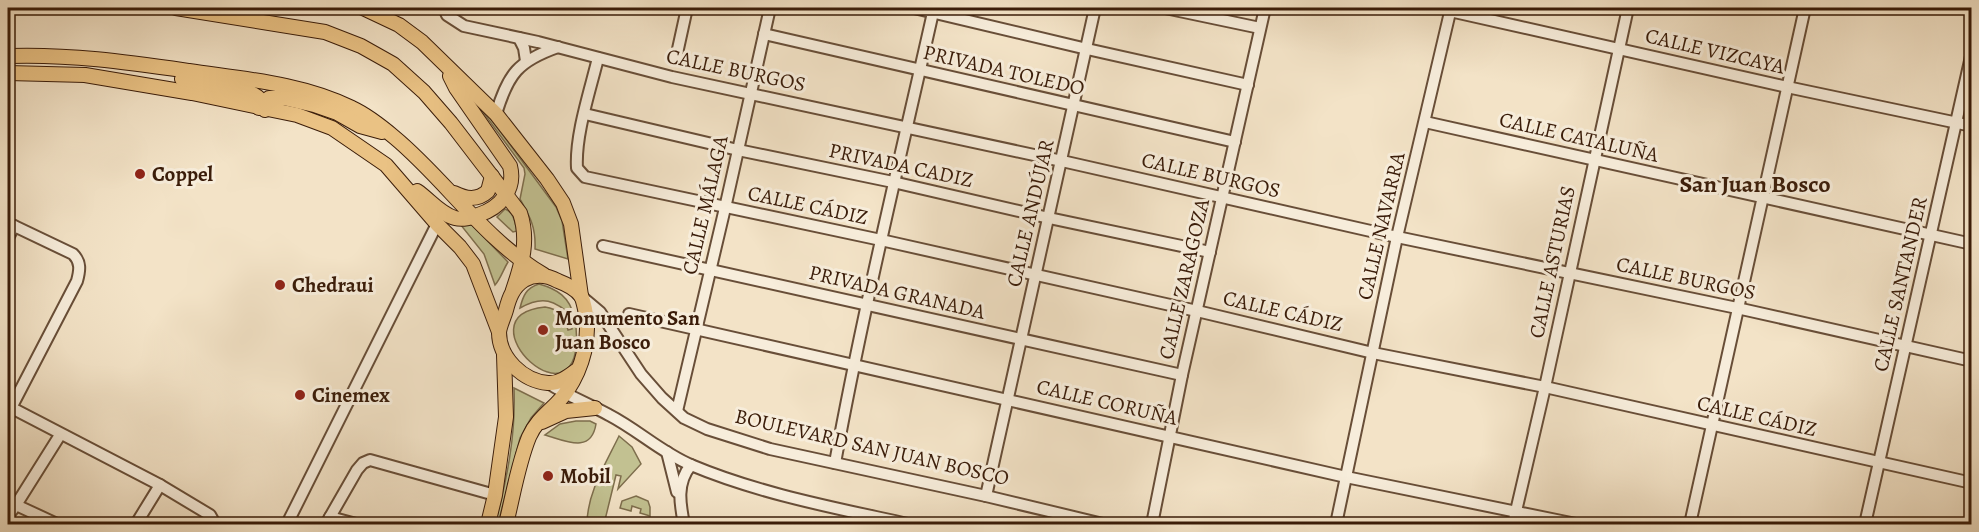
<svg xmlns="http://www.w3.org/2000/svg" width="1979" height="532" viewBox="0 0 1979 532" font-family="Alegreya,serif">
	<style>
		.green { fill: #c2c191; stroke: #7e6e4d; stroke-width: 1.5 }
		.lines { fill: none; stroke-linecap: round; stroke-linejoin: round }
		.minor-casing { stroke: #684e38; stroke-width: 14 }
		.major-casing { stroke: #3a1c09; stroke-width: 16 }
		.minor { stroke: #f7eddb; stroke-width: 10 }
		.major { stroke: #eac284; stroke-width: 14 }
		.poi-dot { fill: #8f2418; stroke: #f7eddb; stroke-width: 2 }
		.labels { text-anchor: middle; stroke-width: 6; stroke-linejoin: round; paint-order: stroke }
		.street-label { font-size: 21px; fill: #3a1c09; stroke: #f7eddb }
		.poi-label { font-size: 21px; font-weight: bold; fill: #3a1c09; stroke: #f7eddb; text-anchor: start }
		.quarter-label { font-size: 24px; font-weight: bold; fill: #3a1c09; stroke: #f7eddb }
	</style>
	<rect width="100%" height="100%" fill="#f3e3c7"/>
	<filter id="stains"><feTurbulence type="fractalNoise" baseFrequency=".00333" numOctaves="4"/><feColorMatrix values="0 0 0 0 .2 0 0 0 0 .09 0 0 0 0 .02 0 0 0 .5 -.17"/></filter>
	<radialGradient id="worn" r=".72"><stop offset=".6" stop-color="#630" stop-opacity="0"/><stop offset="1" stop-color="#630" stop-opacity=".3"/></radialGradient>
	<g class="green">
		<path d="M 474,96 L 556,207 L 562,221 L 568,259 L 535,249 C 536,227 530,217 520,199 L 525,174 L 524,168 L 472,97 Z"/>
		<path d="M 505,209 C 514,212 515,223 517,231 L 513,232 L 497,217 Z"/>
		<path d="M 460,224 L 472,225 L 508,262 C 503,270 501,278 495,285 L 484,254 Z"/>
		<path d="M 539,284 C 557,289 570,297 574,317 C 554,300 543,295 520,308 C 523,296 526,288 539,284 Z"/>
		<path d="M 545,307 C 559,309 564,316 568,330 L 572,329 L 572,324 L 576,327 C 585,438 456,316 545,307 Z"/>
		<path d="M 514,388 L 544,403 L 531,418 L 520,438 L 498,524 L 495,524 C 507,479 516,435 514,388 Z"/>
		<path d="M 576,421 L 590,421 L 596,424 C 591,455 564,440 545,435 L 560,424 Z"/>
		<path d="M 619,436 L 632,447 L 641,464 L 618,489 L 621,476 L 616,475 L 604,524 L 587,524 C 587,493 606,463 619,436 Z"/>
		<polygon points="636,496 648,501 650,507 650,516 640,513 641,509 632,506 631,511 620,508 622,501"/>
	</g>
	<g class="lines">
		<defs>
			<g id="minor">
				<polyline points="444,8 447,15 464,26 538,42 672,77 1062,161 1397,237 1737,308 1972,361"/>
				<polyline points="914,8 1087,49 1248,85"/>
				<polyline points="1165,8 1260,28"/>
				<polyline points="1971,8 1972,8"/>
				<polyline points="1450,11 1787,87 1972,126"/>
				<polyline points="764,34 1235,142"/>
				<polyline points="519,38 524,48 526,61"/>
				<path d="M 598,58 C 590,91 575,135 577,168 L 585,177 L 881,240 L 1197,311 L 1373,353 L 1545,387 L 1972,483"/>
				<polyline points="676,58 687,8"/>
				<path d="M 496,114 C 508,74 518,61 558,47"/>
				<polyline points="585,114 738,150 893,182 1049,218 1210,252"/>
				<polyline points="1425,122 1972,244"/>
				<path d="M 8,223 L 73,254 C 81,262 80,270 77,281 L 11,408"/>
				<polyline points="8,238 14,226"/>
				<polyline points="603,246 1182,375"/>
				<polyline points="581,296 600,312 641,374 662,398 684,418 707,429 770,449 986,496 1103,524"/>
				<polyline points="629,314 1346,477 1576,524"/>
				<path d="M 548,383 C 568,396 589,404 609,415 C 638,430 662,453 691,465 C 760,494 836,508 908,524"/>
				<polyline points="8,406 160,485 210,515 215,524"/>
				<polyline points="677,411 725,208 770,8"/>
				<polyline points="667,452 677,492"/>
				<path d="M 835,463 C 863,310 900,159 934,8"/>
				<polyline points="986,496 1095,8"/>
				<polyline points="16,505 57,524"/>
				<polyline points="8,516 16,505 60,435"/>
				<polyline points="330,517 356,524"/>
				<polyline points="136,524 160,485"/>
				<polyline points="287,524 437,224"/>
				<polyline points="326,524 357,470 363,463 370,460 495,495"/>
				<path d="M 684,524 C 680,504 676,483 691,465"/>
				<polyline points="1152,524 1182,375 1265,8"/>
				<polyline points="1336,524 1397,237 1451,8"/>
				<polyline points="1513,524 1545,387 1628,8"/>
				<polyline points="1690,524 1805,8"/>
				<polyline points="1865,524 1972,52"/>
			</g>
			<g id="major">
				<path d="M 176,8 L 325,32 L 361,46 L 393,64 L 424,92 L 451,123 L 520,213 C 529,240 522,264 513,290"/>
				<polyline points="363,8 399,25 422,42 496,114 547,179 563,203 571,224 581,296"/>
				<path d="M 8,56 C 71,54 126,62 189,71 C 243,79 302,83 352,108 C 367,115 381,126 394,137 C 446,180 484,240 544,275"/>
				<polyline points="8,73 85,75 192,93 297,115 332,128 386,165 437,224 460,247 473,264 499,332"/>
				<path d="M 182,79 L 251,93 C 259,97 263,101 265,110"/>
				<polyline points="259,108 269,98 284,98 314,105 337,113 360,126 382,132"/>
				<path d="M 417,191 C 429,199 440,214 455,218 C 462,220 472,218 478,215 C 500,208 516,190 510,166 L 456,88 L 450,76"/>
				<path d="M 454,193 C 466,199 477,201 488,191 L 492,176"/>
				<polyline points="542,422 566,411 595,408"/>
				<polyline points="488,524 495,495 506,417 504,355"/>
				<path d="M 506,524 C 513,496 518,464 529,437 C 538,416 556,408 567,391 C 583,367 591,337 585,309 C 584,305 583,299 581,296 C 576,289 566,284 558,281 C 547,275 536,273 524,280 C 513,287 509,298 506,310 C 504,317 500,325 499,332 C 499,358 523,381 548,383 C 559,384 569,376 577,370"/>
			</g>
		</defs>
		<use href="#minor" class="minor-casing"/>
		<use href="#major" class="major-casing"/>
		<use href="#minor" class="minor"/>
		<use href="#major" class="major"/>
	</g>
	<g class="poi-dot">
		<circle cx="140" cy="174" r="6"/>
		<circle cx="280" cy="285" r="6"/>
		<circle cx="543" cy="330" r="6"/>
		<circle cx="300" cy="395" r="6"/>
		<circle cx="548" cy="476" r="6"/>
	</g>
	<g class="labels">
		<g class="street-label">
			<text transform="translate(1715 51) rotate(13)" y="7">CALLE VIZCAYA</text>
			<text transform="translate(736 70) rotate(12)" y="7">CALLE BURGOS</text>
			<text transform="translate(1004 70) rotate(13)" y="7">PRIVADA TOLEDO</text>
			<text transform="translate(1579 137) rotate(13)" y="7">CALLE CATALUÑA</text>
			<text transform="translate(901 165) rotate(12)" y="7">PRIVADA CADIZ</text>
			<text transform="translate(1211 175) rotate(13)" y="7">CALLE BURGOS</text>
			<text transform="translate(705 205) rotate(-77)" y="7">CALLE MÁLAGA</text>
			<text transform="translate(808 205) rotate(12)" y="7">CALLE CÁDIZ</text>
			<text transform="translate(1030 213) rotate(-77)" y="7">CALLE ANDÚJAR</text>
			<text transform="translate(1381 226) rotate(-77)" y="7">CALLE NAVARRA</text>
			<text transform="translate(1552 262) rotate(-78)" y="7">CALLE ASTURIAS</text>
			<text transform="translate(1686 278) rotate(12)" y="7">CALLE BURGOS</text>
			<text transform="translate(1184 279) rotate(-77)" y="7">CALLE ZARAGOZA</text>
			<text transform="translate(1900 284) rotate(-77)" y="7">CALLE SANTANDER</text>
			<text transform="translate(897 292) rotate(13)" y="7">PRIVADA GRANADA</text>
			<text transform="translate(1283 311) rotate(13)" y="7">CALLE CÁDIZ</text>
			<text transform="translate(1107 402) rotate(13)" y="7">CALLE CORUÑA</text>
			<text transform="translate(1757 416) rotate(13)" y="7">CALLE CÁDIZ</text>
			<text transform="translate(872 447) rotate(13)" y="7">BOULEVARD SAN JUAN BOSCO</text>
		</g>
		<g class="poi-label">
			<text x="152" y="181">Coppel</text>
			<text x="292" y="292">Chedraui</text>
			<text x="555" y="325">Monumento San<tspan x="555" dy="24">Juan Bosco</tspan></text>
			<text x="312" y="402">Cinemex</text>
			<text x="560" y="483">Mobil</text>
		</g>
		<g class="quarter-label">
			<text x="1755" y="192">San Juan Bosco</text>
		</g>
	</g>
	<rect width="1979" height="532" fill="none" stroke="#f3e3c7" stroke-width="30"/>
	<rect x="9" y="9" width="1961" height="514" fill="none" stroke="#3a1c09" stroke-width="3"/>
	<rect x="15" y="15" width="1949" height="502" fill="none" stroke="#3a1c09" stroke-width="1.5"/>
	<rect width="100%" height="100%" filter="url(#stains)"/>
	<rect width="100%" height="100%" fill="url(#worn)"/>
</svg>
